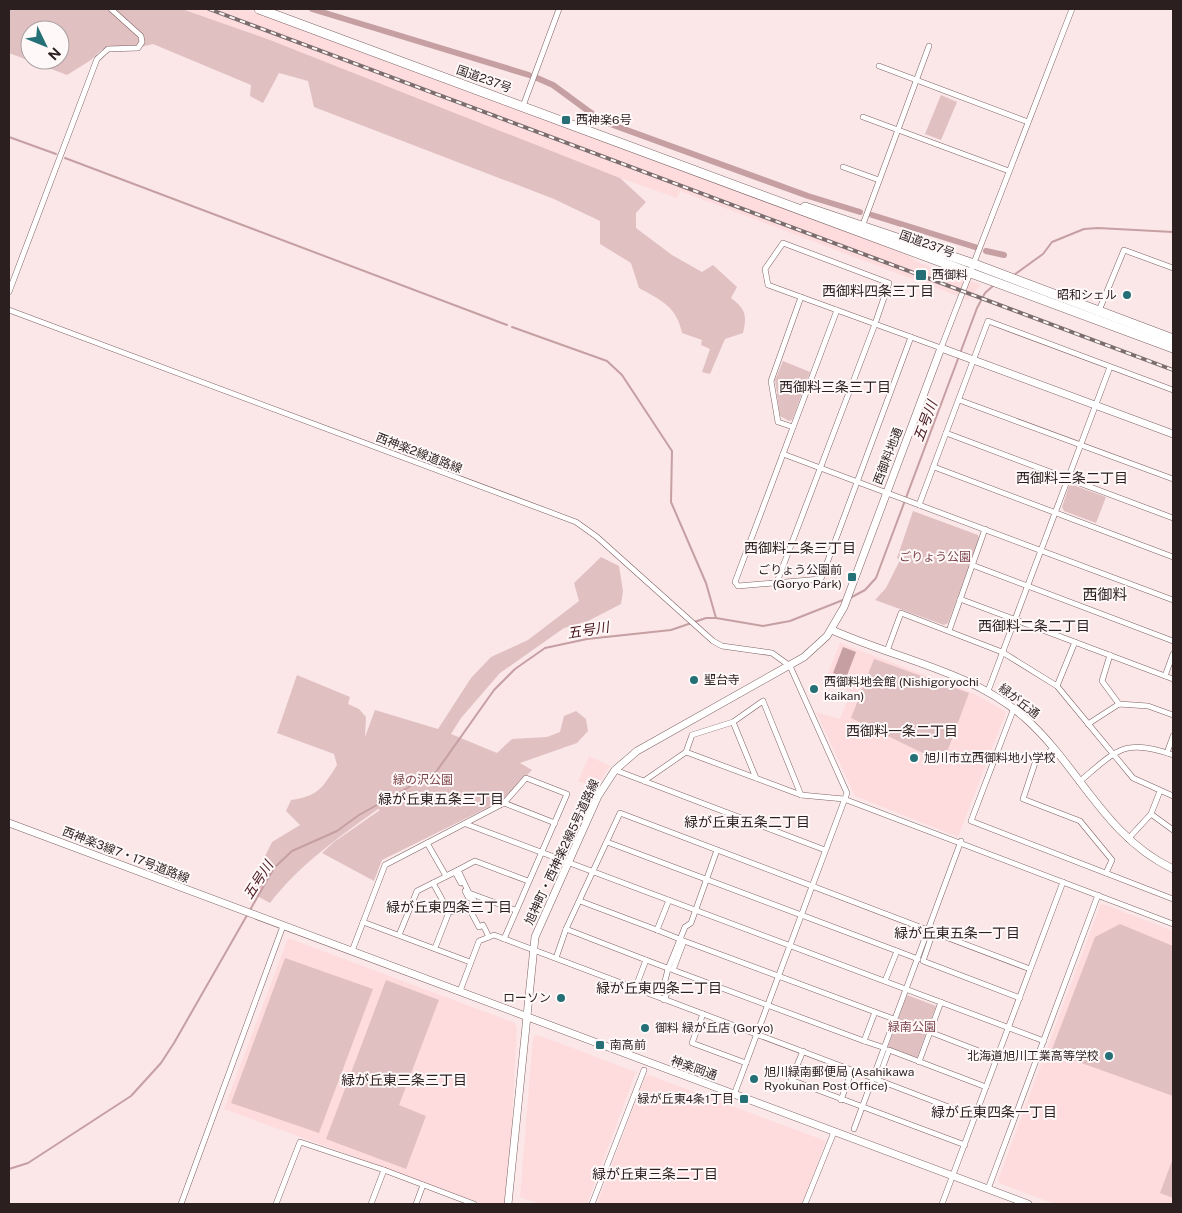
<svg xmlns="http://www.w3.org/2000/svg" width="1182" height="1213" viewBox="0 0 1182 1213" font-family="'Public Sans','Noto Sans JP',sans-serif">
	<style>
		.built { fill: #fedcde }
		.green { fill: #e1c0c2; fill-rule: evenodd }
		.water { fill: #c69fa2 }
		.lines { fill: none; stroke-linecap: round; stroke-linejoin: round }
		.stream { stroke: #c69fa2; stroke-width: 2 }
		.canal { stroke: #c69fa2; stroke-width: 6 }
		.street-casing { stroke: #7e6263; stroke-width: 6 }
		.secondary-casing { stroke: #7e6263; stroke-width: 8 }
		.highway-casing { stroke: #7e6263; stroke-width: 10 }
		.street { stroke: #fff; stroke-width: 5 }
		.secondary { stroke: #fff; stroke-width: 7 }
		.highway { stroke: #fff; stroke-width: 9 }
		.rail-casing { stroke: #7c6d6e; stroke-width: 4 }
		.rail { stroke: #fff8f8; stroke-width: 2; stroke-dasharray: 5.5; stroke-linecap: butt }
		.poi-dot { fill: #257076; stroke: #fff8f8; stroke-width: 2 }
		.labels { text-anchor: middle; stroke-width: 4; stroke-linejoin: round; paint-order: stroke }
		.street-label { font-size: 12px; fill: #2b1f20; stroke: #fff8f8 }
		.poi-label { font-size: 12px; fill: #2b1f20; stroke: #fff8f8; text-anchor: start }
		.park-label { font-size: 12px; fill: #7c444a; stroke: #fff8f8 }
		.neighbourhood-label { font-size: 14px; fill: #2b1f20; stroke: #fff8f8 }
		.water-label { font-size: 14px; font-style: italic; fill: #49171f; stroke: #fff8f8 }
		.quarter-label { font-size: 15px; fill: #2b1f20; stroke: #fff8f8 }
	</style>
	<rect width="100%" height="100%" fill="#fbe7e8"/>
	<g class="built">
		<polygon points="182,9 246,9 903,253 920,263 981,285 968,300 680,191 677,198 620,178 270,40"/>
		<polygon points="840,643 973,693 1006,712 958,837 855,796 816,712 840,719 851,692 825,681"/>
		<polygon points="589,756 610,766 596,788 578,781"/>
		<polygon points="1103,904 1173,931 1173,1204 1055,1204 999,1183 998,1180 1100,906"/>
		<polygon points="288,938 515,1023 517,1028 507,1204 483,1204 224,1109"/>
		<polygon points="538,1035 636,1072 587,1204 538,1204 520,1197 533,1037"/>
		<polygon points="649,1075 826,1141 802,1204 597,1204 645,1077"/>
	</g>
	<g class="green">
		<path d="M 9,9 L 182,9 L 270,40 L 620,178 L 646,202 L 636,213 L 636,228 L 672,255 L 702,272 L 713,265 L 737,287 L 731,298 C 746,309 747,316 743,333 L 725,339 L 710,374 L 702,372 L 710,349 L 701,345 L 702,340 L 682,333 C 677,307 661,300 639,288 L 631,263 L 600,244 L 600,221 L 554,199 L 314,107 L 308,81 L 279,73 L 263,103 L 250,96 L 251,85 L 153,44 L 137,48 L 101,50 L 91,60 L 67,75 L 9,53 ZM 30,30 L 60,30 L 60,60 L 30,60 Z"/>
		<polygon points="941,95 957,102 941,140 925,134"/>
		<polygon points="783,361 810,372 792,420 789,421 780,416 775,380"/>
		<polygon points="1073,485 1106,497 1096,523 1064,511 1062,507 1069,486"/>
		<polygon points="913,511 978,535 979,539 948,623 944,625 875,600 886,588 900,560 897,558"/>
		<path d="M 601,557 L 619,566 L 623,591 L 621,604 L 588,621 L 564,628 L 500,673 L 461,718 L 451,734 L 497,753 L 512,739 L 547,737 L 560,732 L 564,716 L 576,711 L 586,719 L 588,731 L 577,743 L 520,763 L 532,770 L 503,800 L 382,860 L 374,881 L 322,853 L 334,842 L 380,810 L 378,809 C 338,838 300,864 270,903 L 248,891 L 272,842 L 300,825 L 286,811 L 291,800 C 319,796 322,788 337,765 L 334,754 L 277,733 L 297,675 L 350,697 L 348,704 L 359,709 L 366,717 L 365,737 L 375,710 L 438,729 L 471,678 L 491,657 L 528,640 L 579,601 L 574,583 Z"/>
		<polygon points="874,659 969,693 943,763 851,718"/>
		<polygon points="1120,924 1173,946 1173,1096 1051,1052 1095,937"/>
		<polygon points="285,958 373,989 319,1133 231,1103"/>
		<polygon points="386,980 439,1000 399,1105 426,1116 406,1169 326,1139"/>
		<polygon points="907,995 936,1006 917,1058 888,1047"/>
		<polygon points="1173,1158 1173,1198 1160,1193"/>
	</g>
	<polygon class="water" points="843,647 856,652 846,678 833,673"/>
	<g class="lines">
		<g class="stream">
			<polyline points="9,137 56,154"/>
			<polyline points="65,158 507,325"/>
			<polyline points="1014,275 1043,254 1052,242 1084,229 1098,228 1173,232"/>
			<polyline points="512,327 607,361 622,375 672,451 671,502 706,583 716,618"/>
			<polyline points="850,598 865,590 876,578 977,308 985,293 994,285"/>
			<polyline points="9,1169 28,1163 131,1096 161,1063 174,1043 274,868 292,851 337,831 359,815 436,772 494,690 515,669 545,648 587,639 671,630 706,618 716,618 763,626 790,621 843,600"/>
		</g>
		<g class="canal">
			<polyline points="312,9 529,75"/>
			<polyline points="537,78 553,85 602,121 808,196 860,212"/>
			<polyline points="872,215 975,247"/>
			<polyline points="986,251 1004,255"/>
		</g>
		<defs>
			<g id="street">
				<polyline points="879,66 1028,122"/>
				<polyline points="523,106 559,9"/>
				<polyline points="863,117 1009,171"/>
				<polyline points="843,167 879,180"/>
				<polyline points="862,227 929,46"/>
				<polyline points="9,292 97,59 108,49 138,48 142,42 141,36 111,9"/>
				<polyline points="9,310 576,522 597,537 713,641 722,646 772,653 790,666 847,793 734,1095"/>
				<polyline points="837,310 735,582 738,586 821,579 911,337"/>
				<polyline points="1098,313 1124,250 1173,268"/>
				<polyline points="959,400 1173,479"/>
				<polyline points="793,427 778,422 771,381 801,297"/>
				<polyline points="946,433 1173,518"/>
				<polyline points="783,454 1173,600"/>
				<polyline points="934,467 1173,557"/>
				<polyline points="919,505 988,321 1173,390"/>
				<polyline points="972,565 1173,641"/>
				<path d="M 777,582 L 875,324 L 889,283 L 783,243 L 765,269 L 768,285 C 825,306 883,327 941,348 L 1072,9"/>
				<polyline points="960,599 1173,679"/>
				<polyline points="949,631 985,529"/>
				<polyline points="887,651 901,613 1002,652 1057,686 1133,778 1173,796"/>
				<polyline points="1110,655 1102,681 1119,704"/>
				<polyline points="1165,676 1173,654"/>
				<polyline points="1057,686 1075,642"/>
				<polyline points="988,691 1110,367"/>
				<polyline points="1014,708 971,821 1173,899"/>
				<polyline points="733,722 756,778"/>
				<polyline points="1088,724 1119,704 1148,706 1173,715"/>
				<polyline points="1053,749 1035,763 1023,799 1080,821 1112,860 1106,873"/>
				<polyline points="686,752 801,795 844,799 1173,924"/>
				<polyline points="1167,753 1173,736"/>
				<polyline points="615,770 825,850"/>
				<polyline points="644,781 686,752 692,735 733,722 763,701 801,795"/>
				<path d="M 1079,782 C 1116,751 1124,737 1173,755"/>
				<polyline points="504,803 555,823"/>
				<polyline points="1151,814 1173,830"/>
				<polyline points="466,824 1044,1041"/>
				<polyline points="1128,839 1151,814 1160,791"/>
				<polyline points="607,842 897,951 885,981"/>
				<polyline points="427,843 446,876 458,870 455,872 433,883"/>
				<polyline points="455,872 461,883"/>
				<polyline points="465,891 468,897 474,900 470,910 479,927 483,925 489,937"/>
				<polyline points="580,901 657,930 669,900"/>
				<polyline points="515,910 469,893 458,870 475,861 528,881"/>
				<polyline points="449,912 470,910"/>
				<polyline points="363,922 470,962"/>
				<polyline points="566,929 646,960 635,989"/>
				<polyline points="657,930 682,940"/>
				<polyline points="933,932 923,961 1020,998"/>
				<polyline points="399,935 417,891 433,883 449,912 435,948"/>
				<polygon points="684,941 875,1012 864,1041 673,970"/>
				<polyline points="352,951 385,865 504,803 526,778 567,794 504,939"/>
				<polyline points="897,951 918,959"/>
				<polyline points="556,958 566,929 620,813 1030,969"/>
				<polyline points="646,960 670,969"/>
				<polyline points="460,991 479,941 494,935 878,1080"/>
				<polyline points="664,1000 669,989 665,981 668,969 685,927 691,923 717,850"/>
				<polyline points="875,1012 894,1019"/>
				<polyline points="703,1014 692,1043 746,1063"/>
				<polyline points="930,1032 997,1058"/>
				<polyline points="864,1041 885,1048"/>
				<polyline points="803,1051 791,1080 965,1145"/>
				<polyline points="919,1062 941,1002"/>
				<polyline points="841,1100 852,1070"/>
				<polyline points="975,1117 878,1080 889,1050 986,1087"/>
				<polyline points="854,1129 961,841"/>
				<polyline points="988,1189 1098,895"/>
				<polyline points="181,1204 283,926"/>
				<polyline points="276,1204 300,1142 384,1170 474,1204"/>
				<polyline points="371,1204 384,1170"/>
				<polyline points="416,1204 423,1185"/>
				<polyline points="592,1204 644,1070"/>
				<polyline points="805,1204 834,1132"/>
				<polyline points="942,1204 1063,882"/>
			</g>
			<g id="secondary">
				<path d="M 832,630 C 894,658 974,672 1025,718 C 1079,766 1104,836 1173,869"/>
				<polyline points="9,823 1028,1204"/>
				<polyline points="508,1204 535,937 598,796 615,770 637,751 804,657 827,636 844,607 941,348 1173,434"/>
			</g>
			<g id="highway">
				<polyline points="259,9 1173,348"/>
				<polyline points="805,207 974,264 1173,339"/>
			</g>
		</defs>
		<use href="#street" class="street-casing"/>
		<use href="#secondary" class="secondary-casing"/>
		<use href="#highway" class="highway-casing"/>
		<use href="#street" class="street"/>
		<use href="#secondary" class="secondary"/>
		<use href="#highway" class="highway"/>
		<defs>
			<polyline id="rail" points="209,9 1173,370"/>
		</defs>
		<use href="#rail" class="rail-casing"/>
		<use href="#rail" class="rail"/>
	</g>
	<g class="poi-dot">
		<rect x="561" y="115" width="10" height="10" rx="2.5"/>
		<rect x="915" y="269" width="12" height="12" rx="2.5"/>
		<circle cx="1127" cy="295" r="5"/>
		<rect x="847" y="572" width="10" height="10" rx="2.5"/>
		<circle cx="694" cy="680" r="5"/>
		<circle cx="814" cy="689" r="5"/>
		<circle cx="914" cy="758" r="5"/>
		<circle cx="561" cy="998" r="5"/>
		<circle cx="645" cy="1028" r="5"/>
		<rect x="595" y="1040" width="10" height="10" rx="2.5"/>
		<circle cx="1109" cy="1056" r="5"/>
		<circle cx="754" cy="1079" r="5"/>
		<rect x="739" y="1094" width="10" height="10" rx="2.5"/>
	</g>
	<g class="labels">
		<g class="street-label">
			<text transform="translate(484 79) rotate(20)" y="4">国道237号</text>
			<text transform="translate(927 244) rotate(20)" y="4">国道237号</text>
			<text transform="translate(419 453) rotate(21)" y="4">西神楽2線道路線</text>
			<text transform="translate(888 456) rotate(-69)" y="4">西御料地通</text>
			<text transform="translate(1019 701) rotate(38)" y="4">緑が丘通</text>
			<text transform="translate(562 852) rotate(-65)" y="4">旭神町・西神楽2線5号道路線</text>
			<text transform="translate(126 855) rotate(21)" y="4">西神楽3線7・17号道路線</text>
			<text transform="translate(694 1068) rotate(20)" y="4">神楽岡通</text>
		</g>
		<g class="poi-label">
			<text x="576" y="124">西神楽6号</text>
			<text x="932" y="279">西御料</text>
			<text x="1117" y="299" text-anchor="end">昭和シェル</text>
			<text x="842" y="574" text-anchor="end">ごりょう公園前<tspan x="842" dy="14">(Goryo Park)</tspan></text>
			<text x="704" y="684">聖台寺</text>
			<text x="824" y="686">西御料地会館 (Nishigoryochi<tspan x="824" dy="14">kaikan)</tspan></text>
			<text x="924" y="762">旭川市立西御料地小学校</text>
			<text x="551" y="1002" text-anchor="end">ローソン</text>
			<text x="655" y="1032">御料 緑が丘店 (Goryo)</text>
			<text x="610" y="1049">南高前</text>
			<text x="1099" y="1060" text-anchor="end">北海道旭川工業高等学校</text>
			<text x="764" y="1076">旭川緑南郵便局 (Asahikawa<tspan x="764" dy="14">Ryokunan Post Office)</tspan></text>
			<text x="734" y="1103" text-anchor="end">緑が丘東4条1丁目</text>
		</g>
		<g class="park-label">
			<text x="935" y="561">ごりょう公園</text>
			<text x="423" y="784">緑の沢公園</text>
			<text x="912" y="1031">緑南公園</text>
		</g>
		<g class="neighbourhood-label">
			<text x="878" y="296">西御料四条三丁目</text>
			<text x="835" y="392">西御料三条三丁目</text>
			<text x="1072" y="483">西御料三条二丁目</text>
			<text x="800" y="553">西御料二条三丁目</text>
			<text x="1034" y="631">西御料二条二丁目</text>
			<text x="902" y="736">西御料一条二丁目</text>
			<text x="441" y="804">緑が丘東五条三丁目</text>
			<text x="747" y="827">緑が丘東五条二丁目</text>
			<text x="449" y="912">緑が丘東四条三丁目</text>
			<text x="957" y="938">緑が丘東五条一丁目</text>
			<text x="659" y="993">緑が丘東四条二丁目</text>
			<text x="404" y="1085">緑が丘東三条三丁目</text>
			<text x="994" y="1117">緑が丘東四条一丁目</text>
			<text x="655" y="1179">緑が丘東三条二丁目</text>
		</g>
		<g class="water-label">
			<text transform="translate(925 421) rotate(-69)" y="5">五号川</text>
			<text transform="translate(588 630) rotate(-9)" y="5">五号川</text>
			<text transform="translate(258 880) rotate(-57)" y="5">五号川</text>
		</g>
		<g class="quarter-label">
			<text x="1105" y="600">西御料</text>
		</g>
	</g>
	<rect width="1182" height="1213" fill="none" stroke="#2b1f20" stroke-width="20"/>
	<g transform="translate(45 45) rotate(133)"><circle r="24" fill="#fff8f8" stroke="#aaa1a2"/>
	<path d="M0-4L9 19L0 12L-9 19Z" fill="#257076"/>
	<text y="-8" font-size="14" font-weight="bold" text-anchor="middle" fill="#2b1f20">N</text>
	</g>
</svg>
